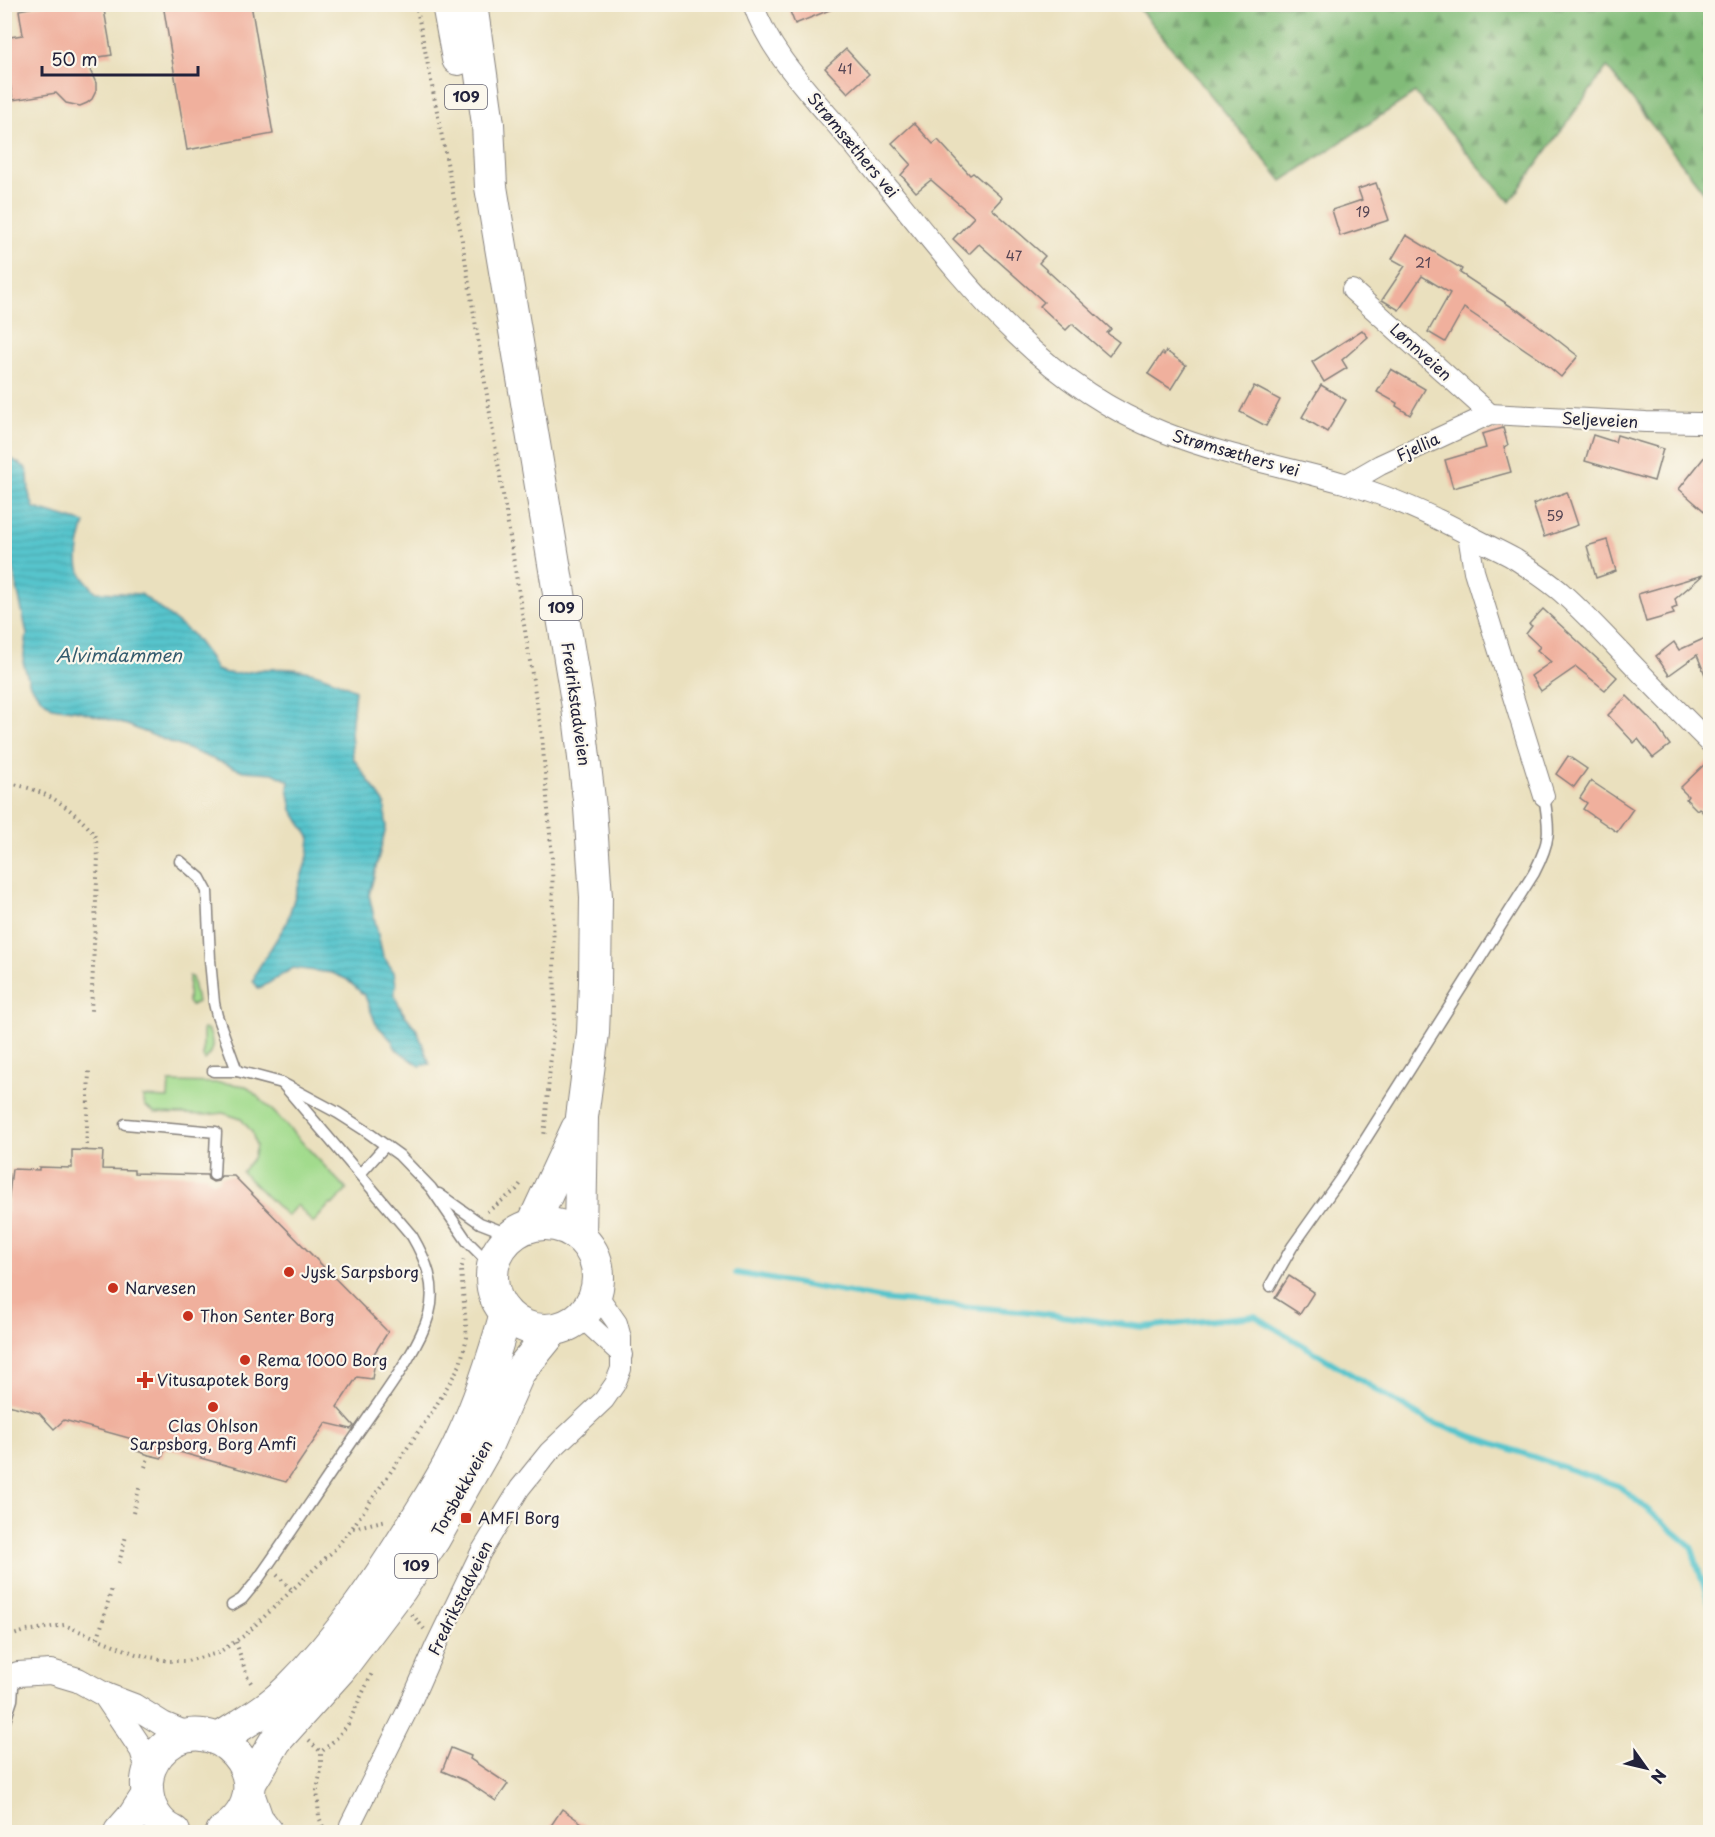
<svg xmlns="http://www.w3.org/2000/svg" width="1715" height="1837" viewBox="0 0 1715 1837" font-family="'Playpen Sans',sans-serif">
	<style>
		.grass { fill: #a2db8d; stroke: #627e64; stroke-width: 1.5 }
		.forest { fill: url(#forest-firs); stroke: #526e5a; stroke-width: 1.5 }
		.water { fill: url(#water-rules); stroke: #3c7384; stroke-width: 1.5 }
		.lines { fill: none; stroke-linecap: round; stroke-linejoin: round }
		.stream { stroke: #57c4cc; stroke-width: 6 }
		.building { fill: #f0b09d }
		.service-casing { stroke: #86817c; stroke-width: 13 }
		.minor-casing { stroke: #86817c; stroke-width: 22 }
		.tertiary-casing { stroke: #86817c; stroke-width: 26 }
		.primary-casing { stroke: #86817c; stroke-width: 34 }
		.path { stroke: #86817c; stroke-width: 4; stroke-dasharray: 1.5 4.5; stroke-linecap: butt }
		.service { stroke: #fff; stroke-width: 10 }
		.minor { stroke: #fff; stroke-width: 20 }
		.tertiary { stroke: #fff; stroke-width: 24 }
		.primary { stroke: #fff; stroke-width: 32 }
		.poi-dot { fill: #c8321e; stroke: #fbf7ec; stroke-width: 2 }
		.labels { text-anchor: middle; stroke-width: 4.5; stroke-linejoin: round; paint-order: stroke }
		.number-label { font-size: 14px; fill: #564654 }
		.shield { fill: #fbf7ec; stroke: #636270; stroke-width: 1.5 }
		.shield-label { font-size: 15px; font-weight: bold; fill: #22223b }
		.street-label { font-size: 16px; fill: #22223b; stroke: #fbf7ec }
		.poi-label { font-size: 16px; fill: #22223b; stroke: #fbf7ec; text-anchor: start }
		.water-label { font-size: 18px; font-style: italic; fill: #355b6e; stroke: #fbf7ec }
	</style>
	<defs>
		<pattern id="forest-firs" width="22" height="20" patternUnits="userSpaceOnUse" patternTransform="scale(1.5)"><rect width="22" height="20" fill="#81bb78"/><path d="M5 1l3.5 6h-7zM16 11l3.5 6h-7z" fill="#699864"/></pattern>
		<pattern id="water-rules" width="6" height="5" patternUnits="userSpaceOnUse" patternTransform="scale(1.5)"><rect width="6" height="5" fill="#57c4cc"/><path d="M0 2.5h6" fill="none" stroke="#4ba8b0"/></pattern>
	</defs>
	<rect width="100%" height="100%" fill="#fbf7ec"/>
	<filter id="ink" filterUnits="userSpaceOnUse"><feTurbulence type="fractalNoise" baseFrequency=".0167" numOctaves="2"/><feDisplacementMap in="SourceGraphic" scale="12" xChannelSelector="R" yChannelSelector="G"/><feConvolveMatrix kernelMatrix="1 2 1 2 8 2 1 2 1" color-interpolation-filters="sRGB"/></filter>
	<filter id="wash" filterUnits="userSpaceOnUse"><feTurbulence type="fractalNoise" baseFrequency=".008" numOctaves="4" result="noise"/><feDisplacementMap in="SourceGraphic" scale="24" xChannelSelector="R" yChannelSelector="G"/><feGaussianBlur stdDeviation="1.35" result="paint"/><feColorMatrix in="noise" values="0 0 0 0 0 0 0 0 0 0 0 0 0 0 0 0 0 1.4 0 .05"/><feComposite in="paint" operator="in"/></filter>
	<g filter="url(#wash)">
		<rect width="100%" height="100%" fill="#eae0be"/>
		<g class="grass">
			<polygon points="189,976 192,977 197,1002 191,1006 188,1002"/>
			<path d="M 203,1029 L 208,1030 C 214,1041 214,1050 205,1060 L 203,1057 Z"/>
			<polygon points="169,1082 224,1083 246,1086 271,1109 347,1190 332,1205 330,1204 313,1223 297,1205 287,1216 242,1172 253,1158 256,1146 252,1132 241,1119 223,1113 206,1115 155,1113 145,1106 143,1097 168,1098"/>
		</g>
		<polygon class="forest" points="1136,5 1710,5 1710,200 1607,67 1510,202 1415,93 1282,181"/>
		<path class="water" d="M 5,455 L 25,467 L 28,474 L 29,494 L 34,508 L 85,523 C 81,537 76,554 79,568 C 81,577 90,585 96,592 L 141,594 L 192,634 L 210,658 L 216,670 C 235,678 247,671 266,669 C 301,666 324,674 355,690 L 351,733 L 353,758 L 385,804 L 386,828 L 369,895 L 383,956 L 394,972 L 396,985 L 394,994 L 402,1011 L 417,1030 L 430,1064 L 420,1066 L 396,1049 L 392,1041 L 376,1024 L 365,996 L 346,979 L 332,973 L 293,968 L 259,989 L 253,981 L 256,972 L 286,924 L 308,856 L 310,838 L 292,810 L 288,788 L 289,781 L 273,773 L 243,771 L 127,725 L 80,711 L 52,707 L 41,698 L 30,685 L 23,662 L 27,634 L 5,532 Z"/>
		<g class="lines">
			<polyline class="stream" points="736,1273 890,1300 1031,1312 1143,1327 1255,1316 1428,1421 1619,1486 1691,1546 1710,1605"/>
		</g>
		<g id="blocks">
			<g class="building">
				<polygon points="49,4 103,4 112,55 85,59 96,83 96,91 92,99 87,103 80,106 66,103 56,93 13,100 4,52 4,38 23,35 19,10"/>
				<polygon points="163,4 251,4 273,134 187,150"/>
				<polygon points="787,4 842,4 842,5 795,24"/>
				<polygon points="846,49 869,74 848,93 825,68"/>
				<polygon points="914,123 933,144 938,140 970,175 973,173 1002,198 992,209 1045,256 1039,263 1111,329 1107,333 1119,342 1109,356 1072,324 1066,330 1040,306 1044,302 979,244 969,254 953,239 974,217 931,180 916,192 901,175 911,164 892,143"/>
				<polygon points="1376,183 1389,220 1340,236 1332,210 1362,200 1358,189"/>
				<polygon points="1406,235 1462,269 1460,273 1518,311 1519,310 1578,356 1561,377 1541,360 1464,308 1445,342 1428,332 1450,293 1422,276 1399,310 1382,300 1405,266 1392,259"/>
				<polygon points="1362,330 1368,337 1342,360 1347,368 1324,382 1312,362"/>
				<polygon points="1166,351 1186,365 1171,389 1148,374 1162,353 1164,355"/>
				<polygon points="1391,369 1425,389 1410,415 1396,406 1397,403 1377,392"/>
				<polygon points="1321,385 1346,400 1327,432 1302,417"/>
				<polygon points="1254,386 1280,400 1266,426 1240,412"/>
				<polygon points="1503,428 1508,445 1504,447 1511,472 1453,488 1445,460 1486,448 1482,434"/>
				<polygon points="1593,435 1615,442 1617,435 1663,449 1654,481 1585,461"/>
				<polygon points="1710,450 1710,516 1679,489"/>
				<polygon points="1567,492 1578,525 1544,537 1533,504"/>
				<polygon points="1607,540 1616,571 1596,578 1587,546"/>
				<polygon points="1703,575 1675,599 1677,607 1672,609 1674,614 1646,622 1638,594"/>
				<polygon points="1543,609 1617,677 1605,690 1576,667 1541,691 1531,676 1551,662 1537,650 1540,647 1526,634 1532,626 1529,624"/>
				<polygon points="1710,636 1710,687 1697,655 1669,675 1656,656 1674,642 1679,650"/>
				<polygon points="1627,696 1655,724 1670,745 1653,758 1638,739 1634,743 1608,715"/>
				<polygon points="1568,756 1587,769 1574,787 1556,774"/>
				<polygon points="1710,759 1710,821 1699,808 1697,810 1686,799 1688,796 1680,788"/>
				<polygon points="1591,781 1633,809 1617,832 1583,809 1587,803 1580,798"/>
				<polygon points="72,1150 103,1151 102,1169 134,1170 134,1173 207,1175 208,1179 213,1182 218,1181 221,1176 234,1176 388,1332 373,1355 375,1361 372,1379 357,1377 337,1407 354,1426 351,1429 326,1423 286,1482 165,1448 162,1458 149,1455 134,1450 136,1440 64,1420 54,1429 39,1413 4,1404 4,1237 12,1169 39,1170 39,1167 72,1168"/>
				<polygon points="1289,1276 1314,1292 1300,1314 1275,1298"/>
				<polygon points="451,1748 471,1756 470,1759 508,1784 496,1801 466,1781 442,1771"/>
				<polygon points="562,1809 596,1833 546,1833"/>
			</g>
		</g>
	</g>
	<g filter="url(#ink)">
		<use href="#blocks" fill-opacity="0" stroke="#86817c" stroke-width="1.5"/>
		<g class="lines">
			<defs>
				<g id="service">
					<polyline points="180,861 200,878 207,891 210,960 214,1003 217,1016 237,1071"/>
					<polyline points="213,1071 237,1071 282,1083 338,1113 363,1129 399,1155 431,1188 467,1241 492,1266"/>
					<polyline points="125,1124 216,1132 214,1175"/>
					<polyline points="360,1174 386,1145"/>
					<polyline points="439,1194 480,1223 511,1235"/>
					<path d="M 1270,1286 L 1292,1247 L 1341,1178 L 1534,873 C 1551,840 1550,831 1544,796"/>
					<path d="M 232,1605 L 242,1599 L 256,1582 C 293,1530 328,1476 364,1424 C 385,1393 419,1349 429,1314 C 437,1286 426,1260 412,1236 L 282,1083"/>
					<polyline points="4,1724 12,1700 14,1675"/>
				</g>
				<g id="minor">
					<path d="M 753,4 C 768,47 797,79 826,113 C 844,133 861,154 878,175 C 960,276 1037,383 1163,432 C 1221,455 1283,466 1344,483 C 1390,496 1434,516 1476,539 C 1489,546 1503,552 1515,559 C 1530,569 1547,580 1561,592 C 1589,617 1614,645 1640,672 C 1663,696 1687,720 1710,743"/>
					<polyline points="1352,290 1490,414"/>
					<polyline points="1347,484 1380,465 1490,414 1646,422 1699,423 1710,424"/>
					<polyline points="1468,535 1474,571 1544,796"/>
					<polyline points="581,1317 622,1355"/>
					<polyline points="349,1832 350,1825 408,1709 436,1645 481,1552 520,1488 549,1452 604,1400 615,1384 621,1369 621,1338 617,1323 596,1293"/>
				</g>
				<g id="tertiary">
					<polyline points="4,1679 18,1674 51,1672 78,1680 105,1695 134,1706 163,1724 192,1736"/>
					<polyline points="105,1695 142,1750 149,1772"/>
				</g>
				<g id="primary">
					<polyline points="448,4 458,59"/>
					<polyline points="471,4 488,124 491,187 578,707 590,808 596,897 595,982 593,1033 582,1117 580,1235"/>
					<circle cx="545" cy="1277" r="53"/>
					<polyline points="533,1224 577,1129"/>
					<path d="M 219,1739 C 242,1724 269,1709 289,1689 C 340,1639 380,1578 417,1518 C 433,1492 450,1466 462,1438 C 481,1398 494,1356 506,1313"/>
					<polyline points="250,1783 276,1740 340,1669 400,1590 434,1539 485,1449 519,1372 553,1330"/>
					<polyline points="249,1796 257,1819 267,1832"/>
					<polyline points="120,1832 134,1816 147,1796"/>
					<path d="M 174,1832 C 157,1824 147,1806 147,1787 C 146,1775 151,1763 159,1753 C 209,1696 293,1785 222,1832"/>
				</g>
			</defs>
			<use href="#service" class="service-casing"/>
			<use href="#minor" class="minor-casing"/>
			<use href="#tertiary" class="tertiary-casing"/>
			<use href="#primary" class="primary-casing"/>
			<g class="path">
				<polyline points="416,4 461,234 542,736 552,858 555,1009 544,1138"/>
				<polyline points="1709,4 1710,6"/>
				<path d="M 4,782 C 35,788 57,797 80,819 C 85,824 92,830 95,837 C 97,843 97,850 98,856 L 91,1012"/>
				<polyline points="86,1151 89,1071"/>
				<polyline points="487,1212 516,1190 522,1182"/>
				<polyline points="145,1467 149,1455"/>
				<polyline points="133,1513 140,1485"/>
				<polyline points="353,1528 387,1520"/>
				<polyline points="119,1563 126,1536"/>
				<polyline points="277,1575 292,1590"/>
				<polyline points="412,1614 424,1629"/>
				<polyline points="4,1638 26,1631 64,1625 136,1654 169,1661 187,1661 218,1653 245,1635 334,1550 352,1528 434,1409 460,1365 467,1337 461,1270 464,1258"/>
				<polyline points="98,1638 112,1588"/>
				<polyline points="236,1642 247,1676 253,1686"/>
				<polyline points="309,1741 321,1752"/>
				<polyline points="325,1832 319,1817 317,1790 321,1770 321,1752 336,1739 348,1724 373,1671"/>
			</g>
			<use href="#service" class="service"/>
			<use href="#minor" class="minor"/>
			<use href="#tertiary" class="tertiary"/>
			<use href="#primary" class="primary"/>
		</g>
	</g>
	<g class="poi-dot">
		<circle cx="289" cy="1272" r="6"/>
		<circle cx="113" cy="1288" r="6"/>
		<circle cx="188" cy="1316" r="6"/>
		<circle cx="245" cy="1360" r="6"/>
		<path d="M142 1371h6v6h6v6h-6v6h-6v-6h-6v-6h6z"/>
		<circle cx="213" cy="1407" r="6"/>
		<rect x="460" y="1512" width="12" height="12" rx="3"/>
	</g>
	<g class="labels">
		<g class="number-label">
			<text x="845" y="74">41</text>
			<text x="1363" y="217">19</text>
			<text x="1014" y="261">47</text>
			<text x="1423" y="268">21</text>
			<text x="1555" y="521">59</text>
		</g>
		<g class="shield">
			<rect x="445" y="85" width="42" height="24" rx="4.5"/>
			<rect x="540" y="596" width="42" height="24" rx="4.5"/>
			<rect x="395" y="1554" width="42" height="24" rx="4.5"/>
		</g>
		<g class="shield-label">
			<text x="466" y="102">109</text>
			<text x="561" y="613">109</text>
			<text x="416" y="1571">109</text>
		</g>
		<g class="street-label">
			<text transform="translate(853 145) rotate(50)" y="6">Strømsæthers vei</text>
			<text transform="translate(1421 352) rotate(42)" y="6">Lønnveien</text>
			<text transform="translate(1600 420) rotate(3)" y="6">Seljeveien</text>
			<text transform="translate(1418 447) rotate(-25)" y="6">Fjellia</text>
			<text transform="translate(1236 453) rotate(16)" y="6">Strømsæthers vei</text>
			<text transform="translate(576 704) rotate(82)" y="6">Fredrikstadveien</text>
			<text transform="translate(462 1488) rotate(-61)" y="6">Torsbekkveien</text>
			<text transform="translate(460 1598) rotate(-64)" y="6">Fredrikstadveien</text>
		</g>
		<g class="poi-label">
			<text x="301" y="1278">Jysk Sarpsborg</text>
			<text x="125" y="1294">Narvesen</text>
			<text x="200" y="1322">Thon Senter Borg</text>
			<text x="257" y="1366">Rema 1000 Borg</text>
			<text x="157" y="1386">Vitusapotek Borg</text>
			<text x="213" y="1432" text-anchor="middle">Clas Ohlson<tspan x="213" dy="18">Sarpsborg, Borg Amfi</tspan></text>
			<text x="478" y="1524">AMFI Borg</text>
		</g>
		<g class="water-label">
			<text x="119" y="662">Alvimdammen</text>
		</g>
	</g>
	<rect width="1715" height="1837" fill="none" stroke="#fbf7ec" stroke-width="24"/>
	<g transform="translate(1646 1768) rotate(124)" stroke="#fbf7ec" stroke-width="4.5" paint-order="stroke">
	<path d="M0-4.5L10 22L0 15L-10 22Z" fill="#22223b"/>
	<text y="-9" font-size="16" font-weight="bold" text-anchor="middle" fill="#22223b">N</text>
	</g>
	<path d="M42 66v9h156v-9" fill="none" stroke="#22223b" stroke-width="3"/>
	<text x="51" y="66" font-size="18" fill="#22223b" stroke="#fbf7ec" stroke-width="4.5" paint-order="stroke">50 m</text>
</svg>
